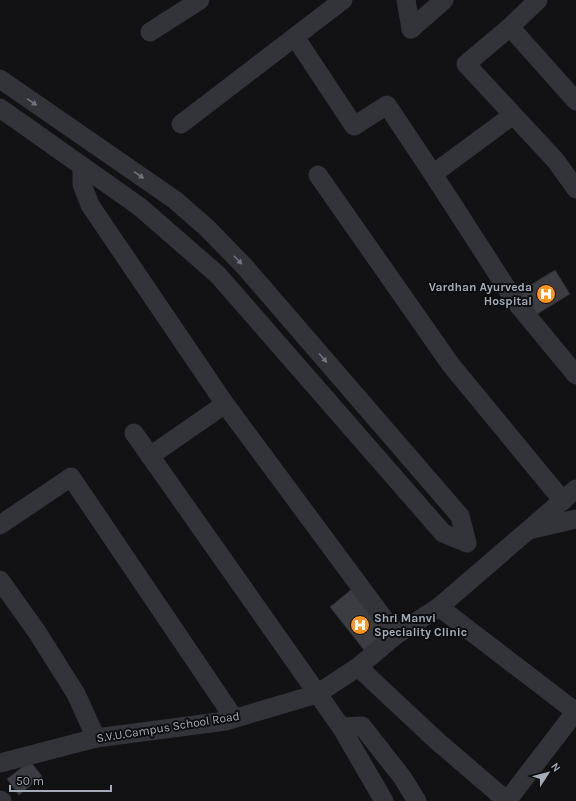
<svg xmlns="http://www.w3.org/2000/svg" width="576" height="801" viewBox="0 0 576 801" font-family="Karla,sans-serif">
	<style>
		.building { fill: #3c3d42; stroke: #2c2c30 }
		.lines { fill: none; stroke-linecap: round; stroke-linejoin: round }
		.minor { stroke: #323439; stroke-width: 19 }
		.oneway { fill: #70757e }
		.labels { text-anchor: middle; stroke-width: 4; stroke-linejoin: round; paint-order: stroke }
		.poi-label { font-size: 12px; font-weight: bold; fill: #a2abb6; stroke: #0d0d0f; text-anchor: end }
		.street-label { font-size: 12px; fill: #a2abb6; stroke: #0d0d0f }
	</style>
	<rect width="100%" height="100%" fill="#121214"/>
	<g class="building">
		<polygon points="555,270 570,294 534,316 519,292"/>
		<polygon points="352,589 386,633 364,650 330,607"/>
		<polygon points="30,761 42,776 19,795 7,779"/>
	</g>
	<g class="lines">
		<g class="minor">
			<polyline points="406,0 411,29"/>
			<polyline points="538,0 510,27 466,64 556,161 576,189"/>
			<polyline points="510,27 576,101"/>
			<polyline points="411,29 444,0"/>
			<polyline points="150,32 200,0"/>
			<polyline points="295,37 354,126 387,105 433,174"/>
			<polyline points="0,79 175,200 207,228 245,267 460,516 467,543 443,533 218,275 140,207 0,108"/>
			<polyline points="513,115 433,174 515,301 576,375"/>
			<polyline points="181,124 343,0"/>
			<polyline points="82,166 82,184 90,205 225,404 396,635"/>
			<polyline points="318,175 451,365 563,501"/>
			<polyline points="134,433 341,727 384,801"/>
			<polyline points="150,456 225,404"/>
			<polyline points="0,525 71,477 234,718"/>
			<polyline points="533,529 576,519"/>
			<polyline points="0,580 37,632 76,694 96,738"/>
			<polyline points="439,607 576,712"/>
			<polyline points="358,667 436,740 507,801"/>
			<polyline points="341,727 362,726 402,777 417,801"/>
			<polyline points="0,763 96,738 226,721 317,694 358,667 396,635 439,607 576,489"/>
			<polyline points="0,800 2,801"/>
			<polyline points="507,801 576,711"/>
		</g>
	</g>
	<defs><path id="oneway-solid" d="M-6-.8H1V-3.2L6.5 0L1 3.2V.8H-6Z"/></defs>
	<g class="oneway">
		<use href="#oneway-solid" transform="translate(32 102) rotate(35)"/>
		<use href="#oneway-solid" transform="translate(139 175) rotate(35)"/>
		<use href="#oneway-solid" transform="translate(238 260) rotate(46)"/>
		<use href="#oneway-solid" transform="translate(323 358) rotate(49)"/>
	</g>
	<defs>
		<symbol id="hospital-disc" viewBox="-11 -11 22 22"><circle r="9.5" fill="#ff941e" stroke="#0d0d0f"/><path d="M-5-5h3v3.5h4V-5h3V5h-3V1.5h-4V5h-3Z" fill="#fff"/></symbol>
	</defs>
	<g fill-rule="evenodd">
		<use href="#hospital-disc" x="535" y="283" width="22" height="22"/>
		<use href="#hospital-disc" x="349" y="614" width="22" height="22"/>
	</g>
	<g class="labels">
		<g class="poi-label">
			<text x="532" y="291">Vardhan Ayurveda<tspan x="532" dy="14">Hospital</tspan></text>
			<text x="374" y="622" text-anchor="start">Shri Manvi<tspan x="374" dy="14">Speciality Clinic</tspan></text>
		</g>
		<g class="street-label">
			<text transform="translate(168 727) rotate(-9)" y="4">S.V.U.Campus School Road</text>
		</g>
	</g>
	<g transform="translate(548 773) rotate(54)" stroke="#0d0d0f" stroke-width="3" paint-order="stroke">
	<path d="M0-3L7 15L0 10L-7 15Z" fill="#a2abb6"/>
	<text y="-6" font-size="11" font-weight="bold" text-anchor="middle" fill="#a2abb6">N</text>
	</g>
	<path d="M10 785v6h101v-6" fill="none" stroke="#a2abb6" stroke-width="2"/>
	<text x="16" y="785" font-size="12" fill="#a2abb6" stroke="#0d0d0f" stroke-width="3" paint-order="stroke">50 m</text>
</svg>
